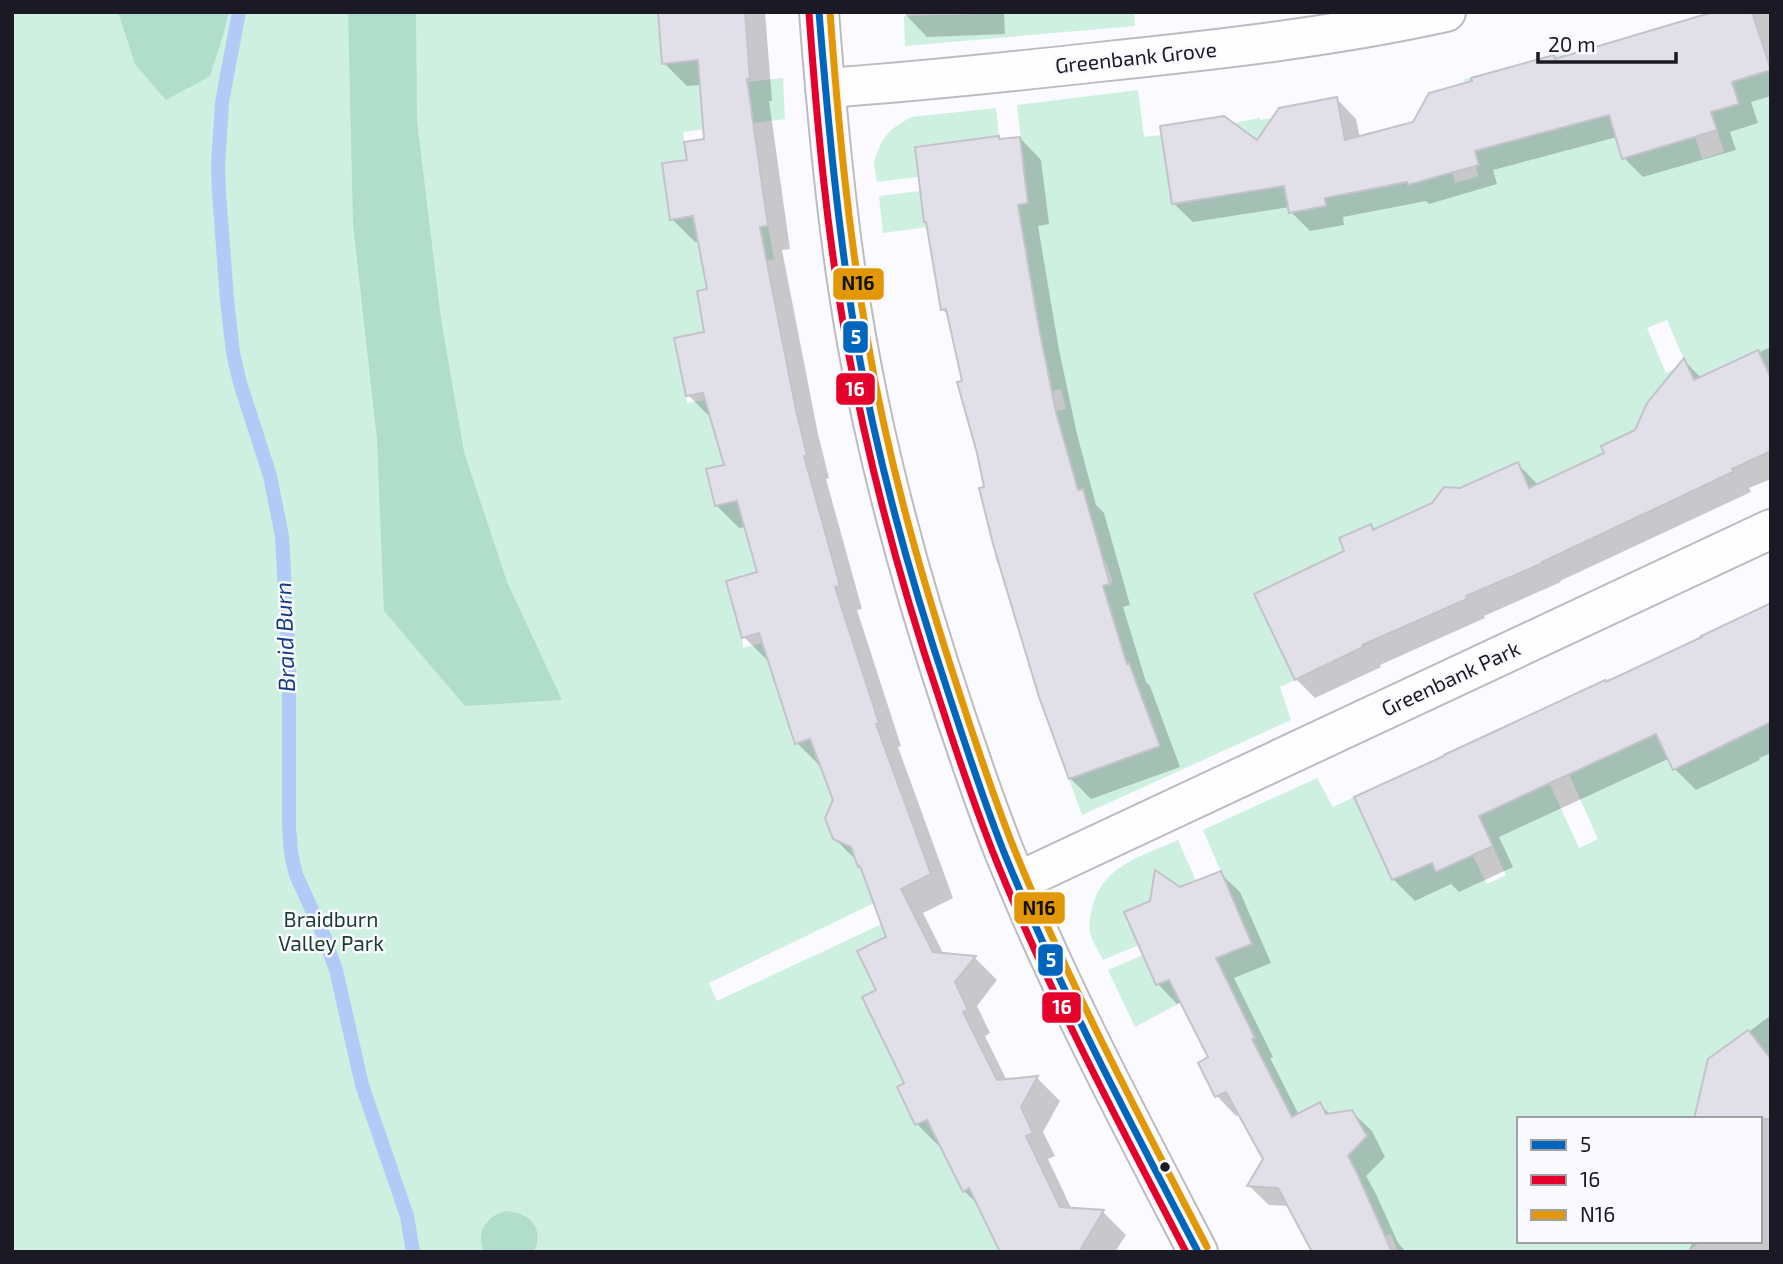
<svg xmlns="http://www.w3.org/2000/svg" width="1783" height="1264" viewBox="0 0 1783 1264" font-family="'Exo 2',sans-serif">
	<style>
		.green { fill: #cdf0e1; fill-rule: evenodd }
		.forest { fill: #b1ddcc }
		.shadow { fill: #0003 }
		.lines { fill: none; stroke-linecap: round; stroke-linejoin: round }
		.stream { stroke: #b1caf6; stroke-width: 14 }
		.building { fill: #e1e0e8; stroke: #c4c2ca; stroke-width: 2 }
		.street-casing { stroke: #bcbbc2; stroke-width: 42 }
		.secondary-casing { stroke: #bcbbc2; stroke-width: 42 }
		.street { stroke: #fefeff; stroke-width: 38 }
		.secondary { stroke: #fefeff; stroke-width: 38 }
		.bus-1-casing { stroke: #faf9ff; stroke-width: 12 }
		.bus-2-casing { stroke: #faf9ff; stroke-width: 12 }
		.bus-3-casing { stroke: #faf9ff; stroke-width: 12 }
		.bus-1 { stroke: #0065bd; stroke-width: 7 }
		.bus-2 { stroke: #e4002b; stroke-width: 7 }
		.bus-3 { stroke: #e19804; stroke-width: 7 }
		.bus-dot { fill: #1b1a24; stroke: #faf9ff; stroke-width: 2.5 }
		.labels { text-anchor: middle; stroke-width: 5; stroke-linejoin: round; paint-order: stroke }
		.street-label { font-size: 21px; fill: #1b1a24; stroke: #faf9ff }
		.park-label { font-size: 21px; fill: #183d2e; stroke: #faf9ff }
		.water-label { font-size: 23px; font-style: italic; fill: #123d81; stroke: #faf9ff }
		.line-badge { stroke: #faf9ff; stroke-width: 2.5 }
		.badge-label { font-size: 19px; text-anchor: middle; font-weight: bold; fill: #fff }
		.pale-badge-label { font-size: 19px; text-anchor: middle; font-weight: bold; fill: #111 }
	</style>
	<rect width="100%" height="100%" fill="#fbfafe"/>
	<g class="green">
		<polygon points="12,12 658,12 662,63 698,60 701,87 783,78 785,119 683,132 687,160 662,163 695,216 698,236 768,226 774,259 704,272 707,289 697,292 704,332 675,338 687,403 717,398 715,435 722,458 732,459 733,463 706,469 714,506 741,500 757,572 727,581 742,638 743,648 776,639 817,761 882,740 888,756 825,779 836,807 829,809 825,818 833,839 842,843 848,841 858,867 874,862 874,903 709,983 717,1001 912,910 917,922 857,951 876,990 966,1039 975,1035 980,1047 897,1087 915,1125 928,1119 963,1191 1030,1158 1000,1252 12,1252"/>
		<polygon points="984,12 1134,12 1135,26 905,46 904,16 984,14"/>
		<path d="M 1661,28 L 1702,159 L 1724,152 L 1711,112 L 1739,104 L 1732,82 L 1771,71 L 1771,371 L 1769,373 L 1758,350 L 1704,375 L 1713,397 L 1656,396 L 1651,398 L 1644,409 L 1654,429 L 1625,443 L 1655,509 L 1648,512 L 1601,446 L 1604,453 L 1537,484 L 1557,554 L 1518,462 L 1490,475 L 1444,528 L 1473,593 L 1466,597 L 1438,533 L 1419,509 L 1373,530 L 1370,524 L 1339,538 L 1382,636 L 1363,647 L 1322,562 L 1254,593 L 1295,680 L 1280,687 L 1291,720 L 1082,815 L 1069,779 L 1160,746 L 1129,663 L 1039,697 L 1029,664 L 1118,636 L 1088,591 L 1113,582 L 1106,562 L 1082,570 L 1073,544 L 999,567 L 995,556 L 1002,553 L 998,537 L 1089,511 L 1083,490 L 1078,490 L 1061,431 L 977,453 L 972,430 L 1066,409 L 1061,389 L 1052,391 L 1039,328 L 954,346 L 935,226 L 883,233 L 879,196 L 920,191 L 924,222 L 1028,203 L 1026,182 L 1012,184 L 1025,174 L 1017,105 L 1138,90 L 1144,137 L 1161,135 L 1172,204 L 1244,192 L 1234,123 L 1260,118 L 1260,120 L 1272,118 L 1322,181 L 1371,149 L 1368,134 L 1372,133 L 1401,162 L 1408,185 L 1452,172 L 1455,183 L 1479,176 L 1475,166 L 1478,165 L 1459,93 L 1467,91 L 1464,79 L 1471,78 L 1490,147 L 1572,125 L 1554,55 L 1564,53 L 1572,83 ZM 1667,320 L 1686,364 L 1666,373 L 1647,328 Z"/>
		<polygon points="996,108 999,136 915,146 918,177 877,182 874,163 876,156 882,141 891,130 898,125 911,117"/>
		<polygon points="1701,636 1739,718 1763,726 1771,722 1771,1059 1748,1030 1720,1051 1694,1119 1519,1119 1519,1241 1703,1241 1686,1252 1398,1252 1391,1234 1385,1236 1377,1217 1324,1191 1357,1174 1348,1156 1367,1136 1352,1110 1326,1114 1319,1102 1290,1118 1271,1112 1244,1126 1237,1112 1270,1095 1268,1070 1252,1039 1255,1037 1229,985 1180,1003 1135,1027 1108,970 1143,955 1208,962 1252,944 1203,830 1317,778 1333,807 1354,797 1392,880 1411,872 1421,767 1428,763 1466,846 1468,846 1487,884 1506,875 1479,816 1544,785 1514,722 1520,719 1579,848 1598,839 1569,774 1634,744 1605,680 1611,678 1612,679 1627,672 1673,770 1740,738 1694,641"/>
		<path d="M 1178,840 L 1196,881 L 1150,901 L 1139,945 L 1103,960 C 1099,952 1094,944 1091,936 C 1088,927 1090,917 1092,908 C 1102,865 1143,856 1178,840 Z"/>
	</g>
	<g class="forest">
		<polygon points="118,12 229,12 224,32 210,76 166,100 135,64"/>
		<polygon points="348,12 416,12 417,121 441,319 464,452 507,582 562,700 465,706 384,611 377,440 353,224"/>
		<path d="M 505,1211 C 529,1212 545,1227 534,1252 L 484,1252 C 475,1232 486,1217 505,1211 Z"/>
	</g>
	<g class="shadow">
		<polygon points="660,12 765,12 772,101 769,101 790,249 782,250 818,434 829,478 826,479 862,609 857,610 901,746 898,747 953,898 923,913 944,955 975,958 997,980 977,1006 990,1033 985,1036 1007,1081 1037,1078 1060,1101 1043,1132 1055,1156 1048,1159 1072,1210 1103,1212 1126,1235 1115,1252 1002,1252 980,1206 964,1191 942,1146 940,1147 917,1124 907,1084 878,991 888,938 864,871 859,866 857,861 834,838 835,800 822,765 820,766 797,743 770,660 767,660 744,637 759,573 746,527 739,528 716,505 726,466 711,418 688,395 707,333 709,291 699,241 695,242 672,219 689,161 706,141 701,85 687,86 664,63"/>
		<polygon points="906,12 1004,12 1005,34 927,37 906,15"/>
		<polygon points="1716,12 1771,12 1771,96 1751,102 1758,123 1730,132 1736,150 1643,177 1624,158 1617,137 1493,170 1497,184 1429,204 1426,201 1343,217 1344,225 1310,231 1291,212 1290,207 1193,222 1173,203 1258,142 1337,99 1356,119 1360,138 1414,123 1554,57 1557,61"/>
		<polygon points="998,138 1001,141 1020,138 1041,160 1049,224 1038,226 1059,350 1077,434 1096,505 1104,513 1130,605 1123,607 1146,682 1150,686 1180,767 1091,799 1070,778 964,382 949,316 942,309"/>
		<polygon points="1771,347 1771,479 1749,488 1751,492 1560,581 1561,582 1484,616 1485,618 1380,665 1381,667 1315,698 1296,679 1347,552 1370,526 1375,531 1518,464 1538,485 1606,454 1637,431 1684,360 1701,378"/>
		<polygon points="1771,606 1771,753 1759,758 1760,760 1696,790 1675,769 1670,758 1499,837 1513,867 1459,892 1451,884 1415,901 1393,879 1356,798"/>
		<polygon points="1220,873 1240,892 1271,963 1234,978 1273,1057 1270,1058 1299,1115 1319,1104 1331,1115 1352,1112 1372,1131 1385,1157 1366,1176 1376,1194 1398,1243 1406,1252 1320,1252 1290,1206 1269,1205 1249,1186 1265,1159 1240,1114 1236,1116 1217,1096 1200,1063 1211,1058 1182,1002 1177,1004 1158,984 1179,889"/>
		<polygon points="1771,1015 1771,1252 1688,1252 1693,1241 1760,1241 1760,1119 1709,1062"/>
	</g>
	<g class="lines">
		<polyline class="stream" points="239,12 222,102 218,165 219,192 227,300 233,353 240,383 270,476 282,536 289,665 289,827 291,853 296,875 324,936 336,970 362,1085 407,1216 413,1252"/>
	</g>
	<g class="building">
		<polygon points="658,12 745,12 750,79 747,79 768,226 760,227 796,410 807,455 804,456 840,586 835,587 879,723 876,724 931,874 901,889 933,952 976,956 955,982 968,1010 963,1012 997,1080 1038,1076 1021,1107 1033,1133 1026,1136 1060,1207 1104,1210 1079,1252 1000,1252 969,1188 963,1192 927,1120 915,1125 897,1087 904,1083 862,997 876,990 857,951 886,937 860,866 858,867 851,847 833,839 825,818 833,800 810,739 795,744 759,633 742,638 726,581 757,572 737,501 715,506 706,469 724,465 703,393 686,396 674,338 704,332 697,291 707,289 693,216 670,220 662,163 687,160 684,142 704,139 698,60 662,64"/>
		<polygon points="1713,12 1752,12 1771,70 1732,82 1739,104 1711,112 1717,130 1622,159 1609,115 1475,151 1479,165 1408,185 1407,182 1325,198 1326,206 1289,213 1284,186 1172,204 1160,126 1224,116 1257,140 1279,108 1337,97 1345,140 1413,122 1429,93 1472,81 1471,78 1554,55 1555,59"/>
		<polygon points="999,136 999,139 1020,137 1028,203 1018,205 1039,328 1056,412 1078,490 1083,489 1110,584 1103,586 1127,664 1129,663 1160,746 1069,779 1039,697 993,544 979,488 984,487 977,453 957,382 962,381 946,309 941,310 926,222 924,222 915,147"/>
		<polygon points="1758,350 1771,378 1771,451 1732,469 1733,472 1542,562 1543,563 1466,596 1467,599 1362,645 1363,647 1295,680 1254,594 1344,551 1339,538 1371,524 1373,530 1432,503 1444,487 1460,488 1518,462 1529,488 1604,453 1601,446 1635,430 1647,403 1684,358 1694,380"/>
		<polygon points="1771,603 1771,722 1673,770 1656,734 1479,816 1493,846 1436,872 1432,863 1392,880 1354,797 1444,756 1444,755 1605,680 1606,682 1702,637 1701,636"/>
		<polygon points="1155,870 1180,887 1221,871 1252,944 1216,958 1255,1038 1252,1039 1292,1117 1320,1102 1326,1114 1352,1110 1367,1136 1348,1156 1357,1173 1392,1252 1312,1252 1278,1188 1247,1186 1263,1159 1226,1092 1215,1097 1198,1063 1208,1057 1169,980 1156,985 1124,912 1150,901"/>
		<polygon points="1748,1030 1771,1059 1771,1119 1694,1119 1708,1059"/>
	</g>
	<g class="lines">
		<defs>
			<g id="street">
				<path d="M 825,88 C 916,82 1008,72 1099,62 C 1215,50 1332,37 1446,12"/>
				<polyline points="1017,882 1771,529"/>
			</g>
			<path id="secondary" d="M 819,12 C 826,104 834,196 848,287 C 870,435 909,578 957,720 C 974,769 990,819 1011,868 C 1065,1000 1132,1125 1198,1252"/>
		</defs>
		<use href="#street" class="street-casing"/>
		<use href="#secondary" class="secondary-casing"/>
		<use href="#street" class="street"/>
		<use href="#secondary" class="secondary"/>
		<defs>
			<path id="bus-1" d="M 819,12 C 828,122 838,230 856,339 C 877,459 910,578 949,695 C 966,747 983,799 1003,850 C 1059,988 1129,1120 1198,1252"/>
			<path id="bus-2" d="M 809,13 C 817,124 827,235 847,345 C 869,466 901,585 940,701 C 956,751 973,801 992,850 C 1047,988 1117,1120 1186,1252"/>
			<path id="bus-3" d="M 830,12 C 838,121 848,230 867,337 C 887,458 921,576 959,692 C 976,744 993,796 1013,846 C 1069,984 1139,1116 1207,1247"/>
		</defs>
		<use href="#bus-1" class="bus-1-casing"/>
		<use href="#bus-2" class="bus-2-casing"/>
		<use href="#bus-3" class="bus-3-casing"/>
		<use href="#bus-1" class="bus-1"/>
		<use href="#bus-2" class="bus-2"/>
		<use href="#bus-3" class="bus-3"/>
	</g>
	<circle class="bus-dot" cx="1165" cy="1167" r="6"/>
	<g class="labels">
		<g class="street-label">
			<text transform="translate(1136 58) rotate(-6)" y="7">Greenbank Grove</text>
			<text transform="translate(1451 679) rotate(-25)" y="7">Greenbank Park</text>
		</g>
		<g class="park-label">
			<text x="331" y="927">Braidburn<tspan x="331" dy="24">Valley Park</tspan></text>
		</g>
		<g class="water-label">
			<text transform="translate(285 637) rotate(-92)" y="8">Braid Burn</text>
		</g>
	</g>
	<g class="line-badge">
		<rect x="832" y="267" width="53" height="34" rx="7" fill="#e19804"/>
		<rect x="842" y="320" width="27" height="34" rx="7" fill="#0065bd"/>
		<rect x="835" y="372" width="41" height="34" rx="7" fill="#e4002b"/>
		<rect x="1013" y="891" width="53" height="34" rx="7" fill="#e19804"/>
		<rect x="1037" y="943" width="27" height="34" rx="7" fill="#0065bd"/>
		<rect x="1041" y="991" width="41" height="33" rx="7" fill="#e4002b"/>
	</g>
	<g class="badge-label">
		<text x="856" y="344">5</text>
		<text x="855" y="396">16</text>
		<text x="1051" y="967">5</text>
		<text x="1062" y="1014">16</text>
	</g>
	<g class="pale-badge-label">
		<text x="858" y="290">N16</text>
		<text x="1039" y="915">N16</text>
	</g>
	<rect width="1783" height="1264" fill="none" stroke="#1b1a24" stroke-width="28"/>
	<rect x="1517" y="1117" width="245" height="126" fill="#faf9ff" stroke="#a1a0a7" stroke-width="2"/>
	<rect x="1531" y="1140" width="35" height="10" fill="#0065bd" stroke="#a1a0a7" stroke-width="2"/>
	<text x="1580" y="1152" font-size="21" fill="#1b1a24">5</text>
	<rect x="1531" y="1175" width="35" height="10" fill="#e4002b" stroke="#a1a0a7" stroke-width="2"/>
	<text x="1580" y="1187" font-size="21" fill="#1b1a24">16</text>
	<rect x="1531" y="1210" width="35" height="10" fill="#e19804" stroke="#a1a0a7" stroke-width="2"/>
	<text x="1580" y="1222" font-size="21" fill="#1b1a24">N16</text>
	<path d="M1538 52v10h138v-10" fill="none" stroke="#1b1a24" stroke-width="3.5"/>
	<text x="1548" y="52" font-size="21" fill="#1b1a24" stroke="#faf9ff" stroke-width="5" paint-order="stroke">20 m</text>
</svg>
